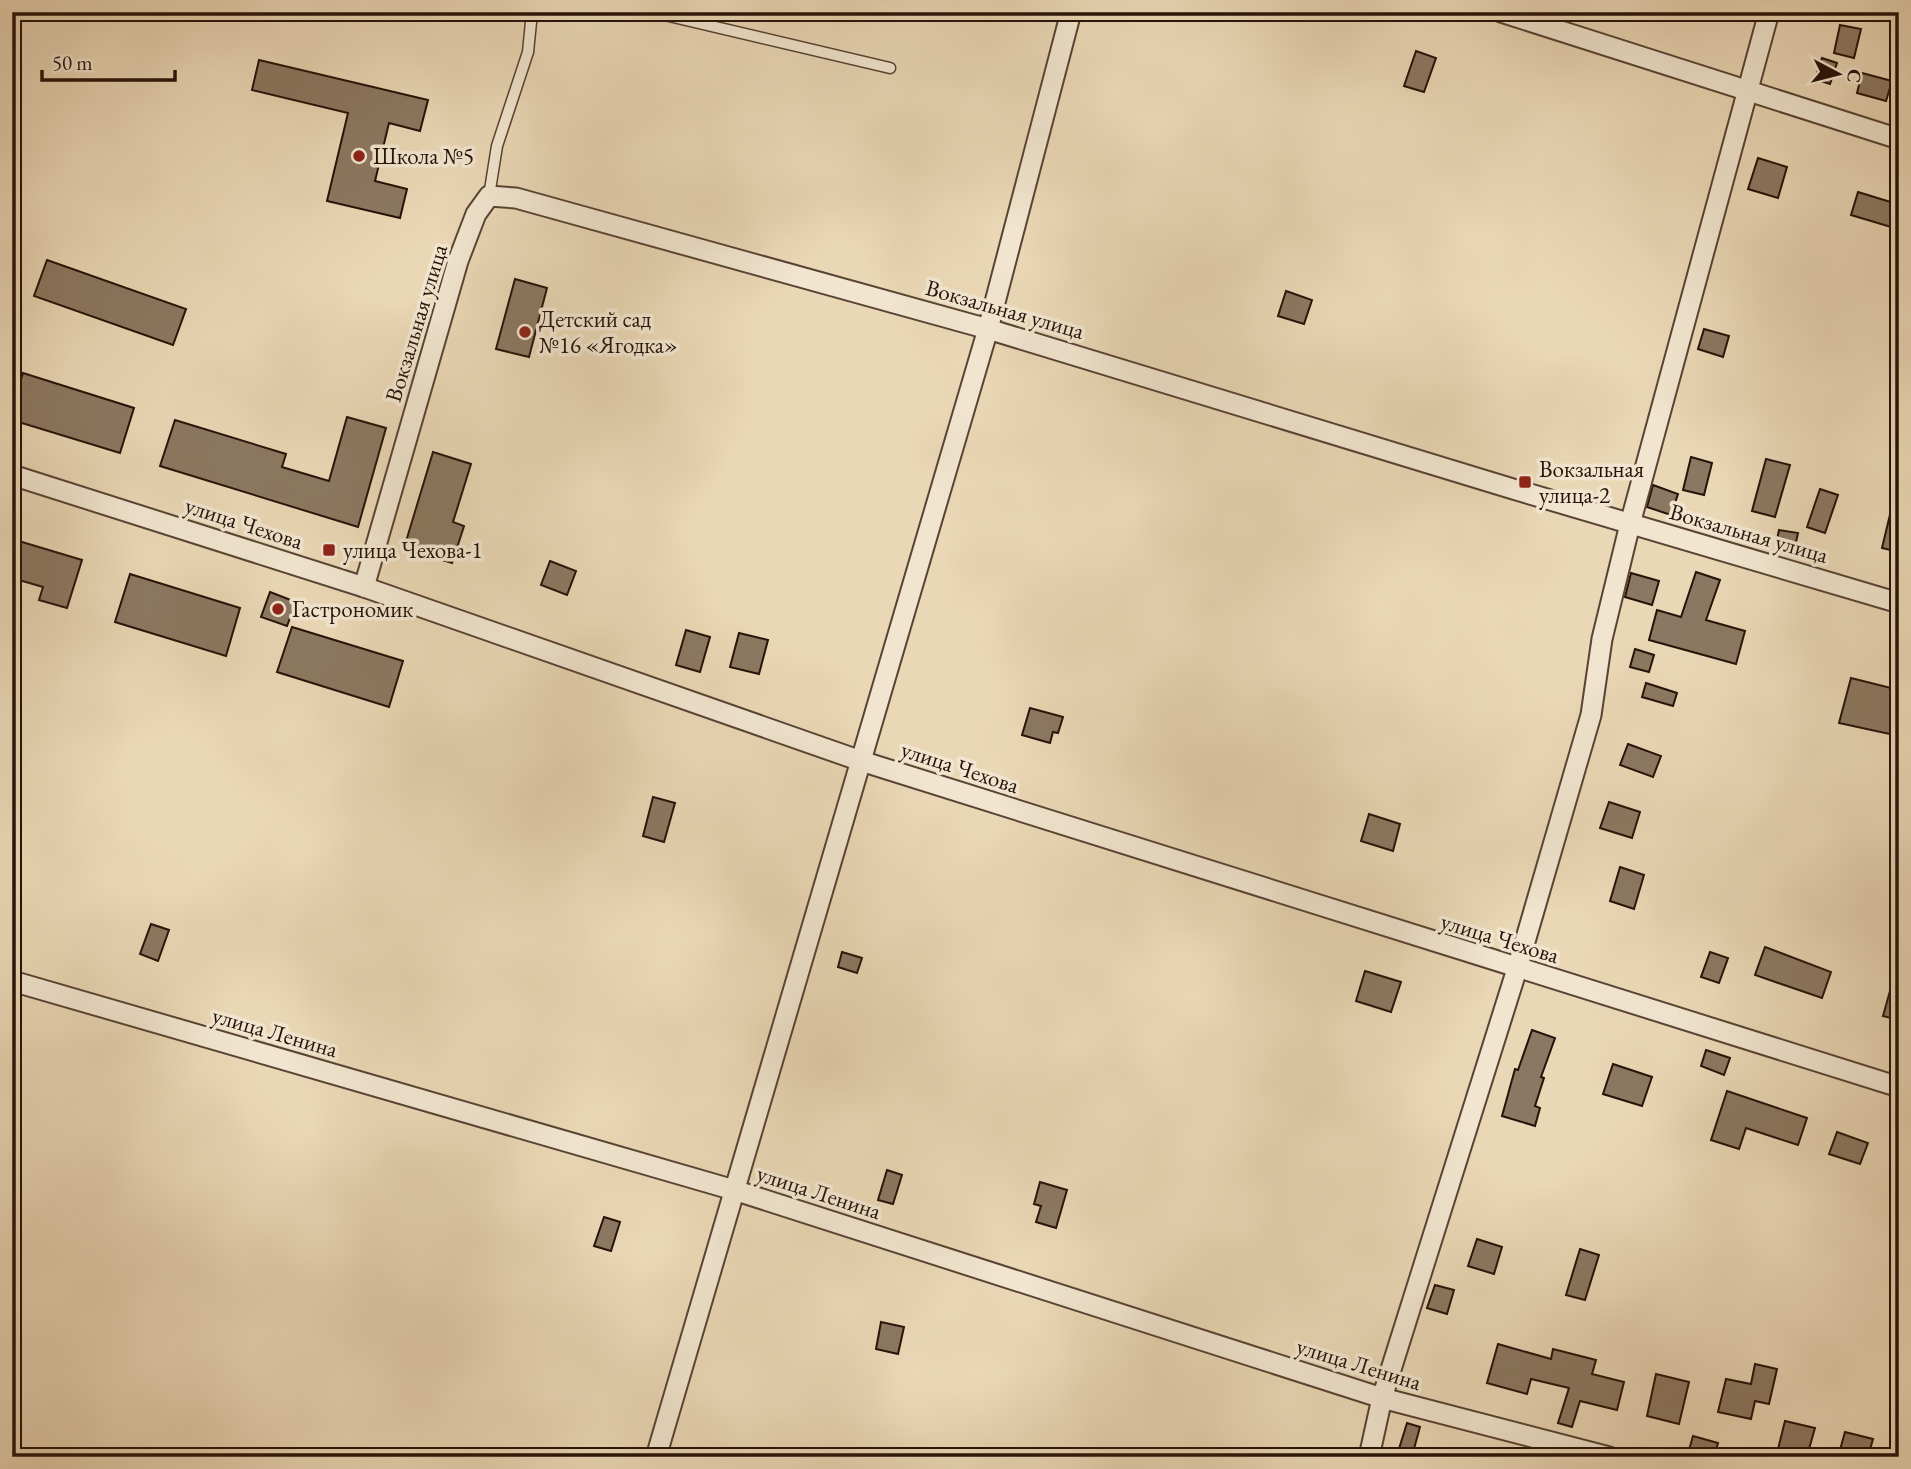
<svg xmlns="http://www.w3.org/2000/svg" width="1911" height="1469" viewBox="0 0 1911 1469" font-family="'EB Garamond',serif">
	<style>
		.building { fill: #8c7862; stroke: #271209; stroke-width: 2 }
		.lines { fill: none; stroke-linecap: round; stroke-linejoin: round }
		.service-casing { stroke: #584334; stroke-width: 13 }
		.minor-casing { stroke: #584334; stroke-width: 23 }
		.service { stroke: #f1e5cf; stroke-width: 10 }
		.minor { stroke: #f1e5cf; stroke-width: 19 }
		.poi-dot { fill: #8f2418; stroke: #f1e5cf; stroke-width: 2.5 }
		.labels { text-anchor: middle; stroke-width: 7; stroke-linejoin: round; paint-order: stroke }
		.poi-label { font-size: 23px; fill: #271209; stroke: #f1e5cf; text-anchor: start }
		.street-label { font-size: 23px; fill: #271209; stroke: #f1e5cf }
	</style>
	<rect width="100%" height="100%" fill="#ead7b5"/>
	<filter id="stains"><feTurbulence type="fractalNoise" baseFrequency=".00286" numOctaves="4"/><feColorMatrix values="0 0 0 0 .2 0 0 0 0 .09 0 0 0 0 .02 0 0 0 .5 -.17"/></filter>
	<radialGradient id="worn" r=".72"><stop offset=".6" stop-color="#630" stop-opacity="0"/><stop offset="1" stop-color="#630" stop-opacity=".3"/></radialGradient>
	<g class="building">
		<polygon points="1840,25 1861,29 1854,58 1834,53"/>
		<polygon points="1416,51 1436,58 1424,92 1404,86"/>
		<polygon points="1822,58 1837,63 1830,84 1815,79"/>
		<polygon points="259,60 428,100 420,131 389,123 375,181 407,189 400,218 327,201 348,113 252,90"/>
		<polygon points="1862,73 1892,81 1886,101 1857,93"/>
		<polygon points="1758,158 1787,167 1778,198 1748,189"/>
		<polygon points="1858,192 1897,204 1891,227 1851,215"/>
		<polygon points="47,260 186,309 173,345 34,296"/>
		<polygon points="515,279 547,288 529,357 496,349"/>
		<polygon points="1286,291 1312,300 1304,324 1278,316"/>
		<polygon points="1704,329 1729,336 1723,357 1698,349"/>
		<polygon points="23,373 134,408 120,453 12,420 12,408"/>
		<polygon points="347,417 386,428 358,527 160,466 175,420 286,454 282,467 329,481"/>
		<polygon points="433,452 471,464 453,522 464,526 452,563 404,548"/>
		<polygon points="1691,457 1712,463 1704,495 1683,490"/>
		<polygon points="1766,459 1790,465 1775,517 1752,511"/>
		<polygon points="1653,485 1678,494 1671,515 1647,507"/>
		<polygon points="1820,489 1838,495 1825,533 1807,527"/>
		<polygon points="1893,502 1899,503 1899,552 1882,548"/>
		<polygon points="1779,530 1798,533 1795,547 1776,544"/>
		<polygon points="12,539 82,560 67,608 39,600 43,587 12,578"/>
		<polygon points="550,561 576,571 567,595 541,585"/>
		<polygon points="1696,572 1720,580 1706,620 1745,631 1736,664 1649,640 1657,610 1681,617"/>
		<polygon points="1631,573 1659,581 1652,605 1625,597"/>
		<polygon points="130,574 240,608 226,656 115,622"/>
		<polygon points="270,592 296,602 287,626 261,617"/>
		<polygon points="292,627 403,661 389,707 277,672"/>
		<polygon points="686,630 710,637 700,672 676,665"/>
		<polygon points="739,633 768,640 759,674 730,667"/>
		<polygon points="1635,649 1654,655 1649,672 1630,667"/>
		<polygon points="1851,678 1899,690 1899,736 1839,723"/>
		<polygon points="1646,683 1677,693 1673,706 1642,697"/>
		<polygon points="1030,708 1063,717 1058,733 1053,732 1050,743 1022,735"/>
		<polygon points="1628,744 1661,756 1653,777 1620,765"/>
		<polygon points="653,797 675,803 664,842 643,836"/>
		<polygon points="1609,802 1640,812 1632,838 1600,828"/>
		<polygon points="1369,814 1400,824 1393,851 1361,841"/>
		<polygon points="1620,867 1644,875 1634,909 1610,901"/>
		<polygon points="151,924 169,930 158,961 140,954"/>
		<polygon points="1765,947 1831,972 1822,998 1755,975"/>
		<polygon points="842,952 862,958 857,973 838,967"/>
		<polygon points="1710,952 1728,958 1719,983 1701,977"/>
		<polygon points="1365,971 1401,982 1391,1012 1356,1001"/>
		<polygon points="1895,973 1899,974 1899,1020 1883,1016"/>
		<polygon points="1532,1030 1555,1038 1541,1077 1544,1078 1535,1106 1540,1108 1535,1126 1502,1116 1515,1069 1518,1070"/>
		<polygon points="1706,1050 1730,1058 1724,1075 1701,1066"/>
		<polygon points="1613,1064 1652,1077 1642,1106 1603,1094"/>
		<polygon points="1727,1091 1807,1118 1798,1145 1746,1128 1739,1149 1711,1140"/>
		<polygon points="1837,1132 1868,1143 1860,1164 1829,1154"/>
		<polygon points="887,1170 902,1175 893,1204 878,1200"/>
		<polygon points="1040,1182 1067,1190 1056,1228 1036,1222 1041,1206 1034,1204"/>
		<polygon points="604,1217 620,1222 611,1251 594,1246"/>
		<polygon points="1477,1239 1502,1247 1494,1274 1468,1266"/>
		<polygon points="1580,1249 1599,1255 1585,1300 1566,1295"/>
		<polygon points="1435,1285 1454,1290 1447,1314 1427,1308"/>
		<polygon points="881,1322 904,1327 898,1354 876,1349"/>
		<polygon points="1498,1344 1551,1359 1553,1349 1596,1360 1592,1374 1624,1382 1617,1410 1580,1401 1572,1427 1558,1423 1569,1388 1531,1379 1527,1394 1487,1383"/>
		<polygon points="1755,1364 1777,1369 1769,1404 1755,1401 1751,1419 1718,1412 1726,1379 1751,1384"/>
		<polygon points="1656,1374 1689,1382 1679,1424 1647,1416"/>
		<polygon points="1785,1421 1815,1428 1807,1456 1778,1449"/>
		<polygon points="1407,1423 1420,1427 1412,1456 1398,1452"/>
		<polygon points="1845,1432 1873,1439 1868,1457 1838,1457"/>
		<polygon points="1693,1436 1718,1443 1714,1457 1687,1457"/>
	</g>
	<g class="lines">
		<defs>
			<g id="service">
				<polyline points="652,12 890,68"/>
				<polyline points="489,196 497,146 528,52 532,12"/>
			</g>
			<g id="minor">
				<polyline points="1501,12 1899,139"/>
				<polyline points="12,475 364,587 861,761 1899,1087"/>
				<polyline points="364,587 458,261 476,214 489,196 516,198 988,329 1513,489 1899,603"/>
				<polyline points="12,981 734,1190 1382,1398 1609,1457"/>
				<polyline points="656,1457 988,329 1071,12"/>
				<polyline points="1369,1457 1382,1398 1517,969 1591,715 1602,639 1630,524 1769,12"/>
			</g>
		</defs>
		<use href="#service" class="service-casing"/>
		<use href="#minor" class="minor-casing"/>
		<use href="#service" class="service"/>
		<use href="#minor" class="minor"/>
	</g>
	<g class="poi-dot">
		<circle cx="359" cy="156" r="7"/>
		<circle cx="525" cy="332" r="7"/>
		<rect x="1518" y="475" width="14" height="14" rx="3.5"/>
		<rect x="322" y="543" width="14" height="14" rx="3.5"/>
		<circle cx="278" cy="609" r="7"/>
	</g>
	<g class="labels">
		<g class="poi-label">
			<text x="373" y="164">Школа №5</text>
			<text x="539" y="327">Детский сад<tspan x="539" dy="26">№16 «Ягодка»</tspan></text>
			<text x="1539" y="477">Вокзальная<tspan x="1539" dy="26">улица-2</tspan></text>
			<text x="343" y="558">улица Чехова-1</text>
			<text x="292" y="617">Гастрономик</text>
		</g>
		<g class="street-label">
			<text transform="translate(1005 309) rotate(16)" y="8">Вокзальная улица</text>
			<text transform="translate(416 323) rotate(-73)" y="8">Вокзальная улица</text>
			<text transform="translate(244 523) rotate(18)" y="8">улица Чехова</text>
			<text transform="translate(1749 533) rotate(16)" y="8">Вокзальная улица</text>
			<text transform="translate(960 767) rotate(18)" y="8">улица Чехова</text>
			<text transform="translate(1500 938) rotate(17)" y="8">улица Чехова</text>
			<text transform="translate(275 1032) rotate(16)" y="8">улица Ленина</text>
			<text transform="translate(819 1192) rotate(18)" y="8">улица Ленина</text>
			<text transform="translate(1359 1364) rotate(17)" y="8">улица Ленина</text>
		</g>
	</g>
	<rect width="1911" height="1469" fill="none" stroke="#ead7b5" stroke-width="42"/>
	<rect x="14" y="14" width="1883" height="1441" fill="none" stroke="#271209" stroke-width="3.5"/>
	<rect x="21" y="21" width="1869" height="1427" fill="none" stroke="#271209" stroke-width="2"/>
	<g transform="translate(1838 74) rotate(97)" stroke="#f1e5cf" stroke-width="5" paint-order="stroke">
	<path d="M0-5L12 26L0 18L-12 26Z" fill="#271209"/>
	<text y="-10" font-size="19" font-weight="bold" text-anchor="middle" fill="#271209">С</text>
	</g>
	<path d="M42 70v10h133v-10" fill="none" stroke="#271209" stroke-width="3.5"/>
	<text x="52" y="70" font-size="21" fill="#271209" stroke="#f1e5cf" stroke-width="5" paint-order="stroke">50 m</text>
	<rect width="100%" height="100%" filter="url(#stains)"/>
	<rect width="100%" height="100%" fill="url(#worn)"/>
</svg>
